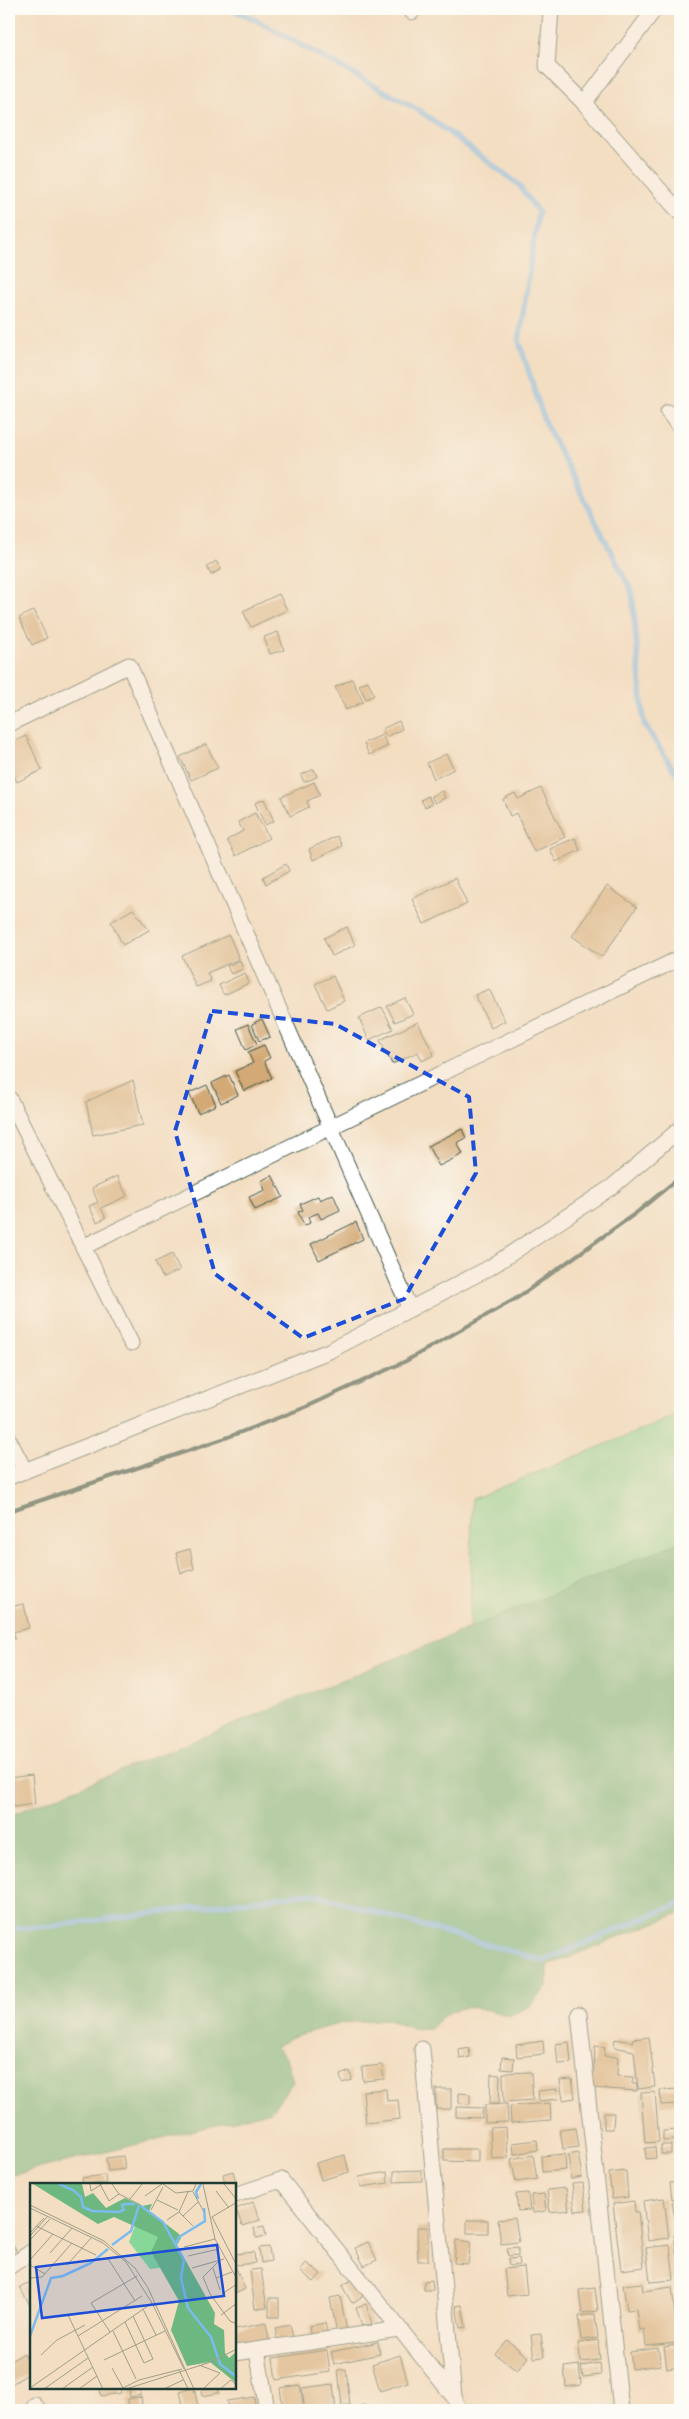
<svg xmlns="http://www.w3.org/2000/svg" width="689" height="2419" viewBox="0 0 689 2419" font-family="'EB Garamond',serif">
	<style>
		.green { fill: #87d898; stroke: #538a66 }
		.forest { fill: #6db880; stroke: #467a5a }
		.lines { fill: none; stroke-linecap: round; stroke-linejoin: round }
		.stream { stroke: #7bbcf0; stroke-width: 5.5 }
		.building { fill: #d3a975 }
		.street-casing { stroke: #3f5549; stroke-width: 17 }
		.street { stroke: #fff; stroke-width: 15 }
		.rail { stroke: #1f3d34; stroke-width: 4 }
		.marked { fill: none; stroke: #1d4ed8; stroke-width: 4; stroke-dasharray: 10 6; stroke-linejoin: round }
		.inset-river { fill: none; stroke: #7bbcf0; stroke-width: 2.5 }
		.inset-road { fill: none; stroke: #9e9e89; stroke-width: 1 }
		.view { fill: #1d4ed8; fill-opacity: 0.15; stroke: #1d4ed8; stroke-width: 2.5 }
		.inset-edge { fill: none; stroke: #1f3d34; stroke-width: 2.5 }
	</style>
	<rect width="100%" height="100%" fill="#fdfcf7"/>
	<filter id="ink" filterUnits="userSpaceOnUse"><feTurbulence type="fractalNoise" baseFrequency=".02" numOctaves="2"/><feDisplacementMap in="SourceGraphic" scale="10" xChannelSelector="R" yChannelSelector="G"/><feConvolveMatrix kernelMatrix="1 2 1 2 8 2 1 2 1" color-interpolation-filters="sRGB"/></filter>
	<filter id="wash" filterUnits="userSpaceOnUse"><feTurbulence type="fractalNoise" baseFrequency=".0096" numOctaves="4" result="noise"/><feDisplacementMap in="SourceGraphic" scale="20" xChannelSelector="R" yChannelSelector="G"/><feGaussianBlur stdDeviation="1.12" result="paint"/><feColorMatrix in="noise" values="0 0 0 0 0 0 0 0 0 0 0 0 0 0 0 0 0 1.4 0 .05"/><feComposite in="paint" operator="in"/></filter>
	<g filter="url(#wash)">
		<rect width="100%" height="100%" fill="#f3dec2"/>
		<polygon class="green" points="680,1410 680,1613 468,1767 472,1499 670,1418"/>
		<path class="forest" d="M 680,1542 L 680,1913 L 547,1966 L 547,1987 L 529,2007 L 508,2016 C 477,2006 454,2000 431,2028 L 413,2029 L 386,2019 L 342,2023 L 292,2037 L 275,2047 L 286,2057 L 293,2082 L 271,2111 L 9,2176 L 9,1816 Z"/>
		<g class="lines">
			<g class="stream">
				<polyline points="231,9 256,20 420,111 518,184 538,212 519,341 545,423 632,592 644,724 680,779"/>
				<polyline points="9,1929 53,1926 310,1893 543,1961 680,1903"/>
			</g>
		</g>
		<g id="blocks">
			<g class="building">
				<polygon points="216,561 221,569 211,575 207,567"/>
				<polygon points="279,594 287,610 251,627 243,611"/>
				<polygon points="34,610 47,638 32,645 19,618"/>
				<polygon points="278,632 284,650 270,654 264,637"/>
				<polygon points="352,679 363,702 346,710 335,687"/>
				<polygon points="368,681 374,695 366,699 359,685"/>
				<polygon points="399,721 402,729 386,737 382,729"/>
				<polygon points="382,735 388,746 369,755 364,743"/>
				<polygon points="26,736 42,770 17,782 9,764 9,744"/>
				<polygon points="206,744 218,768 191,780 180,757"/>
				<polygon points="446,754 454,769 434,779 427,763"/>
				<polygon points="314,769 317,777 304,782 301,775"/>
				<polygon points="314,782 320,795 307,801 309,807 290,816 281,797"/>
				<polygon points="541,788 565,837 534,852 516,813 510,816 503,799 515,793 518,799"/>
				<polygon points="442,791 445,798 435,803 431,796"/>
				<polygon points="428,796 432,804 425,807 421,800"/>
				<polygon points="264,799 274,821 265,825 255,803"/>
				<polygon points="255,813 269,838 236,856 227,840 243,831 238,822"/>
				<polygon points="337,836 342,846 313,860 309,849"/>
				<polygon points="575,838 580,850 556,862 550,849"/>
				<polygon points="286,864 289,871 266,884 263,877"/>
				<polygon points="455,878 467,904 424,924 412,899"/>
				<polygon points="607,886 637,907 602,957 572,936"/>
				<polygon points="133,909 149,930 123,945 111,922"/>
				<polygon points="347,927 355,945 332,956 324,938"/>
				<polygon points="229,935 239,959 207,973 211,981 196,987 182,956"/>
				<polygon points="240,960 243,969 231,974 227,966"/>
				<polygon points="245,973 249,983 224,995 219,985"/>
				<polygon points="333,976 344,1001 327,1009 315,984"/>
				<polygon points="489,989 505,1021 491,1028 475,995"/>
				<polygon points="405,998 413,1014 395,1022 387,1006"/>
				<polygon points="382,1007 393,1029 369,1040 359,1018"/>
				<polygon points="262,1019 270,1037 259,1041 252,1024"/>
				<polygon points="418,1022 434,1055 422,1061 418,1052 392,1064 380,1040"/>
				<polygon points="248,1024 257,1044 246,1050 237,1029"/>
				<polygon points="264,1045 270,1058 264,1061 272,1078 244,1091 235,1071 253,1063 248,1052"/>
				<polygon points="229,1075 238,1095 221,1103 212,1083"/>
				<polygon points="133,1080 143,1125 93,1135 86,1102"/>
				<polygon points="207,1085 216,1105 198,1113 189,1093"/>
				<polygon points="462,1129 466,1138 457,1143 463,1154 439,1166 428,1146"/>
				<polygon points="272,1175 283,1197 255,1210 249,1197 265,1190 261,1181"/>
				<polygon points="117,1176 127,1196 101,1208 106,1218 97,1222 89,1206 98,1202 92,1188"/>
				<polygon points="333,1194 340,1210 321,1219 318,1213 308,1217 310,1223 304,1226 298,1212 303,1210 300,1204 318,1196 320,1200"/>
				<polygon points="356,1222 363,1239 319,1260 311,1244"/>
				<polygon points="172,1254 180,1270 163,1278 155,1262"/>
				<polygon points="190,1549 194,1569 181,1573 176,1553"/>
				<polygon points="24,1604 29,1628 13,1632 15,1639 9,1640 9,1607"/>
				<polygon points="32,1775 35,1804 13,1807 13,1802 9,1802 9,1778"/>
				<polygon points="649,2037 655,2087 638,2089 634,2051 614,2047 615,2039 633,2042 632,2039"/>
				<polygon points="543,2041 544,2054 517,2057 516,2045"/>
				<polygon points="569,2042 571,2063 558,2064 556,2044"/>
				<polygon points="595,2046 605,2047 604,2056 618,2057 617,2076 633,2077 632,2084 637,2084 637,2091 593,2088"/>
				<polygon points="469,2048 470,2057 460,2059 459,2050"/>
				<polygon points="502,2057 514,2058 513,2070 501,2069"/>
				<polygon points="382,2065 384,2079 363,2081 362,2067"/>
				<polygon points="350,2071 352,2080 342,2083 340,2075"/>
				<polygon points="531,2072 533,2100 504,2102 503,2073"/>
				<polygon points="491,2074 500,2075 499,2103 490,2103"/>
				<polygon points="572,2079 575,2098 563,2100 560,2080"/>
				<polygon points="386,2089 387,2101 398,2100 400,2119 366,2123 363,2091"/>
				<rect x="436" y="2089" width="15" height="20"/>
				<polygon points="557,2089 558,2099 539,2101 538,2091"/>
				<polygon points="680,2089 680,2104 661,2105 660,2090"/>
				<polygon points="655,2092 659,2142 645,2143 641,2093"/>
				<polygon points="459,2093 470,2094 470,2104 459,2103"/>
				<polygon points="550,2103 551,2120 511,2123 510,2106"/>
				<polygon points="507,2104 508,2122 485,2123 485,2105"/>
				<polygon points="456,2107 483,2108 482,2118 456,2117"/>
				<polygon points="604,2113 614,2113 613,2129 604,2129"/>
				<polygon points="506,2127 508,2158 492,2159 490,2128"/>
				<polygon points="576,2128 579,2147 563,2149 560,2130"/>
				<polygon points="680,2130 680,2140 663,2141 663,2131"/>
				<polygon points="537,2140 538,2150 514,2154 513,2143"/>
				<rect x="661" y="2145" width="10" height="9"/>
				<polygon points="655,2147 656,2158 646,2159 645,2148"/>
				<polygon points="444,2149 478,2149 478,2162 444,2161"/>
				<polygon points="578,2153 582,2177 571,2179 568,2155"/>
				<polygon points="565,2154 566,2170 542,2172 541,2156"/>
				<polygon points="345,2155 349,2172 321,2180 316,2163"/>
				<polygon points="533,2155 537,2179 516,2182 511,2159"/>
				<polygon points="123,2156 125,2169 108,2171 106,2158"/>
				<polygon points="422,2170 422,2181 394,2182 394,2171"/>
				<polygon points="233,2171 238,2189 235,2190 235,2184 225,2184 223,2174"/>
				<polygon points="626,2171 628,2197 612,2199 609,2173"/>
				<polygon points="387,2172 388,2183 361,2187 359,2177"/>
				<polygon points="105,2175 106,2184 83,2184 82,2178"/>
				<polygon points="680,2182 680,2198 672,2199 670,2183"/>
				<polygon points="583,2183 586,2210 575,2211 572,2184"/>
				<polygon points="566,2188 569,2210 550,2212 547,2190"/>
				<polygon points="528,2193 530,2210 518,2211 516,2194"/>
				<polygon points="544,2194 546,2211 533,2213 531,2195"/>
				<polygon points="664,2198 669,2238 648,2241 643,2201"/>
				<polygon points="634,2201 635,2212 638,2211 644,2267 621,2270 613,2204"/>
				<polygon points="680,2201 680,2217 675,2218 672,2202"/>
				<polygon points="253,2202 260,2220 242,2226 236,2209"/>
				<polygon points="515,2218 519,2242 501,2244 498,2220"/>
				<rect x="467" y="2220" width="21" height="13"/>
				<polygon points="264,2226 266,2236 256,2238 254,2228"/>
				<polygon points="417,2227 428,2227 428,2261 418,2261"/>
				<polygon points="674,2235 680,2235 680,2257 677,2257"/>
				<polygon points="9,2238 19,2256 9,2262"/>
				<polygon points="456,2240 471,2242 468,2264 454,2263"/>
				<polygon points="368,2242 377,2260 364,2266 355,2248"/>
				<polygon points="670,2245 674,2280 650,2282 646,2248"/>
				<polygon points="269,2247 271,2261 261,2263 259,2248"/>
				<polygon points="518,2247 518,2255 508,2256 507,2248"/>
				<polygon points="254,2252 255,2263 235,2265 235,2254"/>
				<polygon points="519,2258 520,2265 509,2266 508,2259"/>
				<polygon points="306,2263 321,2274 314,2282 300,2271"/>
				<polygon points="235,2266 245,2289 235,2294"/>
				<polygon points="524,2267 527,2294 507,2296 504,2269"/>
				<polygon points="261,2269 267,2308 255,2309 250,2270"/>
				<polygon points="353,2279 363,2296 352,2303 342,2286"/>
				<polygon points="432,2280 433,2290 424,2290 424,2281"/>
				<polygon points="31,2282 31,2307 20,2288"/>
				<polygon points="642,2283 643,2291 672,2287 678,2343 646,2346 644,2329 639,2330 636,2309 627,2310 623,2285"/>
				<polygon points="595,2288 598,2311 582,2313 579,2290"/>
				<polygon points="340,2296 347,2331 337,2333 330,2298"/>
				<rect x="269" y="2298" width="10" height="19"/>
				<polygon points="366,2304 372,2324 362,2326 356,2307"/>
				<polygon points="462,2305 466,2327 460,2328 456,2306"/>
				<polygon points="595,2314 598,2338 581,2340 579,2316"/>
				<polygon points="266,2323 269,2340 235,2347 235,2329"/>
				<polygon points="325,2323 328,2335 311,2339 309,2326"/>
				<polygon points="290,2325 293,2337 278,2341 275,2328"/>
				<polygon points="541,2334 544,2357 534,2358 531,2335"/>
				<polygon points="507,2340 528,2357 517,2371 495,2354"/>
				<polygon points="598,2340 600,2360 581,2362 578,2343"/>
				<polygon points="378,2342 380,2354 334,2364 331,2352"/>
				<polygon points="678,2345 680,2367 667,2369 664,2347"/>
				<polygon points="658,2348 661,2365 632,2369 630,2352"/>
				<polygon points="327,2350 330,2372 276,2380 273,2358"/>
				<polygon points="24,2353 31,2365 31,2372 10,2385 9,2362"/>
				<polygon points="400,2355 408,2382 380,2391 372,2364"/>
				<polygon points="600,2363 601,2375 583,2377 581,2366"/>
				<polygon points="579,2365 581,2385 566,2387 564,2367"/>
				<polygon points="346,2369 350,2405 342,2406 338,2370"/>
				<polygon points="333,2384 336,2410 305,2410 302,2388"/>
				<polygon points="300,2385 304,2410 283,2410 280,2388"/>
				<polygon points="100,2388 120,2388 121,2393 101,2396"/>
				<polygon points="129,2388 140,2388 141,2395 130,2397"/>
				<polygon points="194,2388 199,2410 184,2410 180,2391"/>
				<polygon points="200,2388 218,2388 219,2393 202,2396"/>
				<polygon points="141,2397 143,2410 129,2410 128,2399"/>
				<polygon points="254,2397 256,2410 228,2410 227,2401"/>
				<polygon points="365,2405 366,2410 344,2410 344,2408"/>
			</g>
		</g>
	</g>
	<g filter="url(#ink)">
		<use href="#blocks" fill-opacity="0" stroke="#3f5549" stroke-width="1"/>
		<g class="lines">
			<defs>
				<g id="street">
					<polyline points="551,9 547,66 584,103 680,213"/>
					<polyline points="412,12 412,9"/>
					<polyline points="584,103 655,9"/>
					<polyline points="668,412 680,427"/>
					<polyline points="9,724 129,665 410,1309"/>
					<polyline points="9,1098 131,1343"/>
					<polyline points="83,1247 680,958"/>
					<polyline points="9,1440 25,1471"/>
					<polyline points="9,1477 329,1351 489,1268 613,1186 680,1129"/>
					<polyline points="579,2014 621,2410"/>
					<polyline points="422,2049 454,2397 459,2410"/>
					<polyline points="235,2195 281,2180 454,2397"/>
					<polyline points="9,2267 31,2252"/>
					<polyline points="257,2350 267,2410"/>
					<polyline points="235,2353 399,2329"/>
					<polyline points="35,2405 38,2410"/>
				</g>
			</defs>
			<use href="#street" class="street-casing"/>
			<use href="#street" class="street"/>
			<polyline class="rail" points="9,1511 223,1439 306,1407 404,1362 517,1298 636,1213 680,1177"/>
		</g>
	</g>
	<path d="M0 0H689V2419H0ZM 212,1011 L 335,1024 L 469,1097 L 476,1173 L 404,1299 L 303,1338 L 215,1274 L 175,1131 Z" fill="#f3dec2" fill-opacity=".55" fill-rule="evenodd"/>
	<path class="marked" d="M 212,1011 L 335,1024 L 469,1097 L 476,1173 L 404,1299 L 303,1338 L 215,1274 L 175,1131 Z"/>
	<g transform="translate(30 2183)">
		<rect width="206" height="206" fill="#f3dec2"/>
		<path d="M 106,40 L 124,41 L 141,84 L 120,86 L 99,59 Z" fill="#87d898"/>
		<path d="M 3,1 L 52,1 L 55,14 L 63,10 L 76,25 L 95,15 L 112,23 L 122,21 L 119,28 L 149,51 L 151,55 L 147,62 L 185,130 L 184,141 L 194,147 L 195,170 L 199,175 L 206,169 L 206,200 L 180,179 L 157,183 L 141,147 L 149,118 L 121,69 L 128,54 L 84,34 L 68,41 Z" fill="#6db880"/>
		<path class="inset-river" d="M 29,1 L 43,7 L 51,14 L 53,24 L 62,28 L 88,29 L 94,27 L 92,22 L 95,21 L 105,21M 168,16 L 166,9 L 171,1M 111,23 L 133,39 L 154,77 L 151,95 L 158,125 L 181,154 L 190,181 L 207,194M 146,61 L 149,54 L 175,38 L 174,25M 82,62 L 101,48 L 109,22M 0,153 L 21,95 L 33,93 L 61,80 L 78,66"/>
		<path class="inset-road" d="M 60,1 L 61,8 L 72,1M 70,1 L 79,18 L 89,11M 82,1 L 89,11 L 111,22M 133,1 L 146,10 L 163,8 L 166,1M 173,1 L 185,56 L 207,96M 194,1 L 207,17M 186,8 L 199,25M 163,9 L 174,29M 115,13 L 132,1M 100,16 L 112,1M 127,17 L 148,27M 0,22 L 74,58 L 105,85 L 118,105 L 164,206M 0,25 L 73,60 L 96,79 L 122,120 L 154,186M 121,27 L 133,4M 149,29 L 158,9M 153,33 L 168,19M 182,34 L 207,83M 182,34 L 207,19M 137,37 L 149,29 L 163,43M 6,43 L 66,72M 0,50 L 14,35M 0,53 L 17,34M 0,57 L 20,36M 154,64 L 185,56M 20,70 L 42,45M 158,73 L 189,66M 77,74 L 105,118M 0,77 L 23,51M 188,79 L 173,94 L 180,111 L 200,138 L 207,141M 0,82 L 15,91M 37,82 L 61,55M 162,85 L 194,76M 183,85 L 190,107M 0,95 L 12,94 L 42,60M 186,95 L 202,89M 192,111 L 207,101M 113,126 L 126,152M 38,132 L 73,206M 191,132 L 207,120M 95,139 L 114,180 L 123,176 L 103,133M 83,148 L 106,196M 80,149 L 61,120 L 107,93M 48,153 L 112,113M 11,172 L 27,157 L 55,142M 74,177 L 135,148M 169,182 L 190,190 L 173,206M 82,185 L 93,205M 149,187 L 158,206M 0,205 L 122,120M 14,206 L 58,175M 32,206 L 63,184M 49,206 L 67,193M 91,206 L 109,197 L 152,186M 96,206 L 178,180 L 207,166M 134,206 L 153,197M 190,206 L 201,197 L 207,203"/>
		<path class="view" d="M 187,62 L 194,113 L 12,135 L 6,84 Z"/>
		<rect width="206" height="206" class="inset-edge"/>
	</g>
	<rect width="689" height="2419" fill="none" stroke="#fdfcf7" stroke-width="30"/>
</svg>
